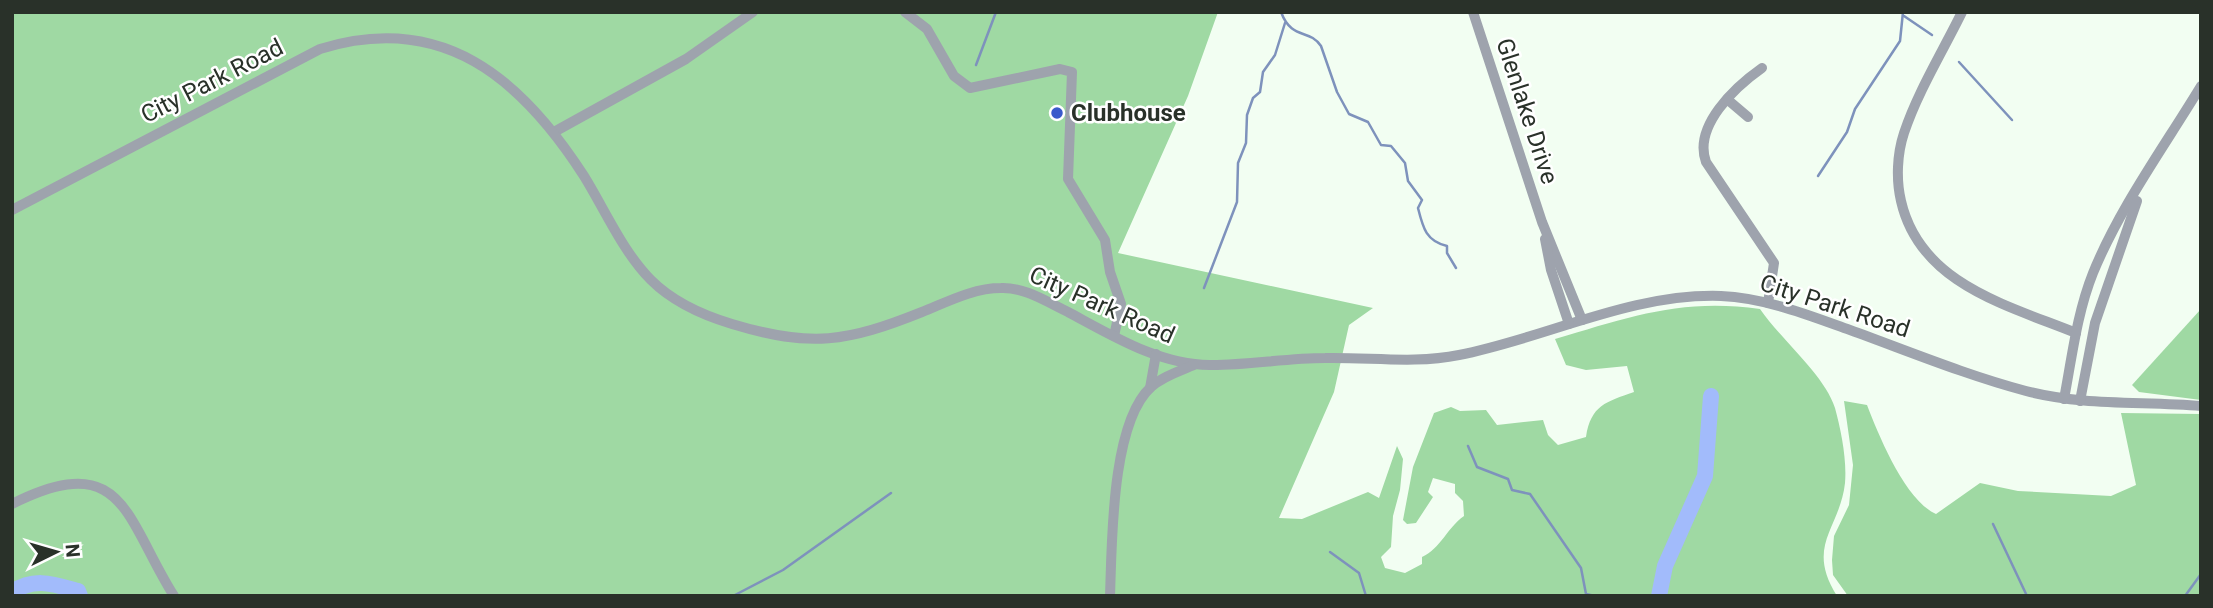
<svg xmlns="http://www.w3.org/2000/svg" width="2213" height="608" viewBox="0 0 2213 608" font-family="Roboto,sans-serif">
	<style>
		.forest { fill: #9fd9a3 }
		.lines { fill: none; stroke-linecap: round; stroke-linejoin: round }
		.stream { stroke: #7e92bc; stroke-width: 2.5 }
		.river { stroke: #a2bbfb; stroke-width: 16 }
		.minor { stroke: #9ea3ad; stroke-width: 10 }
		.poi-dot { fill: #3a5acb; stroke: #fff; stroke-width: 2.5 }
		.labels { text-anchor: middle; stroke-width: 5; stroke-linejoin: round; paint-order: stroke }
		.street-label { font-size: 24px; fill: #293129; stroke: #fff }
		.poi-label { font-size: 24px; font-weight: bold; fill: #293129; stroke: #fff; text-anchor: start }
	</style>
	<rect width="100%" height="100%" fill="#f2fef2"/>
	<g class="forest">
		<path d="M 12,12 L 1218,12 L 1188,96 L 1118,253 L 1373,308 L 1349,325 L 1334,392 L 1279,518 L 1302,519 L 1368,492 L 1379,498 L 1397,446 L 1403,459 L 1400,490 L 1393,516 L 1391,547 L 1381,557 L 1385,568 L 1405,573 L 1422,564 L 1422,557 C 1441,548 1447,528 1464,516 L 1463,501 L 1455,493 L 1455,484 L 1433,478 L 1428,492 L 1433,497 L 1416,523 L 1407,524 L 1403,520 L 1413,467 L 1434,413 L 1451,407 L 1460,411 L 1486,410 L 1497,425 L 1543,420 L 1548,435 L 1558,445 L 1586,437 C 1591,405 1606,402 1634,392 L 1627,366 L 1586,370 L 1566,365 L 1555,339 C 1630,317 1681,298 1760,309 C 1781,340 1824,374 1835,408 C 1841,430 1847,460 1845,483 C 1840,529 1805,545 1837,596 L 12,596 Z"/>
		<polygon points="2201,309 2201,400 2139,392 2132,385"/>
		<path d="M 1844,401 L 1867,405 C 1879,436 1905,500 1936,514 L 1980,483 L 2018,491 L 2111,496 L 2136,485 L 2121,413 L 2201,414 L 2201,596 L 1848,596 L 1833,575 L 1832,560 L 1834,536 L 1849,505 L 1853,465 Z"/>
	</g>
	<g class="lines">
		<g class="stream">
			<path d="M 1281,12 C 1292,41 1309,28 1321,46 L 1337,92 L 1349,114 L 1368,122 L 1381,145 L 1391,146 L 1405,163 L 1408,181 L 1422,200 L 1418,208 C 1423,228 1426,241 1447,246 L 1447,253 L 1456,268"/>
			<polyline points="1904,16 1932,35"/>
			<polyline points="1959,62 2012,120"/>
			<polyline points="976,65 996,12"/>
			<polyline points="1818,176 1847,132 1855,109 1900,41 1903,12"/>
			<polyline points="1204,288 1237,202 1238,163 1246,143 1247,115 1253,98 1260,92 1263,72 1275,55 1285,23"/>
			<polyline points="1468,446 1477,467 1508,479 1512,490 1530,494 1581,568 1586,594 1595,596"/>
			<polyline points="1993,524 2027,596"/>
			<polyline points="1330,552 1359,573 1366,596"/>
			<polyline points="733,596 783,570 891,493"/>
			<polyline points="2185,596 2201,574"/>
		</g>
		<g class="river">
			<path d="M 12,592 C 35,577 53,584 78,591 L 80,596"/>
			<polyline points="1659,596 1665,566 1705,476 1711,396"/>
		</g>
		<g class="minor">
			<polyline points="905,12 927,29 954,76 970,88 1060,69 1072,72 1068,179 1105,240 1110,272 1121,304 1114,336"/>
			<polyline points="1473,12 1542,222 1582,320"/>
			<path d="M 1962,12 C 1943,51 1918,91 1904,133 C 1897,154 1896,180 1901,201 C 1920,284 2007,305 2076,333"/>
			<path d="M 1762,68 C 1735,87 1693,126 1706,162 L 1774,263 L 1768,303"/>
			<polyline points="1728,100 1748,117"/>
			<polyline points="554,132 686,59 753,12"/>
			<path d="M 12,210 L 320,49 C 442,11 521,78 584,176 C 605,210 623,252 651,280 C 673,302 702,315 732,324 C 811,348 847,342 922,312 C 947,302 973,288 1001,288 C 1025,287 1047,302 1068,312 C 1111,335 1161,366 1212,365 C 1250,365 1287,358 1325,358 C 1370,357 1415,364 1459,355 C 1546,338 1631,293 1721,296 C 1766,298 1808,315 1850,330 C 1908,351 1966,375 2026,391 C 2083,406 2142,401 2201,406"/>
			<polyline points="1545,239 1551,270 1569,324"/>
			<polyline points="1150,388 1156,354"/>
			<path d="M 2064,399 C 2072,357 2077,313 2093,273 C 2120,207 2164,147 2201,86"/>
			<polyline points="2080,401 2095,323 2137,201"/>
			<path d="M 12,504 C 124,448 125,518 174,596"/>
			<path d="M 1110,596 C 1112,544 1111,423 1151,387 C 1163,376 1180,371 1194,365"/>
		</g>
	</g>
	<circle class="poi-dot" cx="1057" cy="113" r="7"/>
	<g class="labels">
		<g class="street-label">
			<text transform="translate(212 81) rotate(-27)" y="8">City Park Road</text>
			<text transform="translate(1527 111) rotate(72)" y="8">Glenlake Drive</text>
			<text transform="translate(1102 305) rotate(24)" y="8">City Park Road</text>
			<text transform="translate(1835 306) rotate(18)" y="8">City Park Road</text>
		</g>
		<g class="poi-label">
			<text x="1071" y="121">Clubhouse</text>
		</g>
	</g>
	<rect width="2213" height="608" fill="none" stroke="#293129" stroke-width="28"/>
	<g transform="translate(56 552) rotate(85)" stroke="#ffffff" stroke-width="5" paint-order="stroke">
	<path d="M0-5L12 26L0 18L-12 26Z" fill="#293129"/>
	<text y="-10" font-size="19" font-weight="bold" text-anchor="middle" fill="#293129">N</text>
	</g>
</svg>
